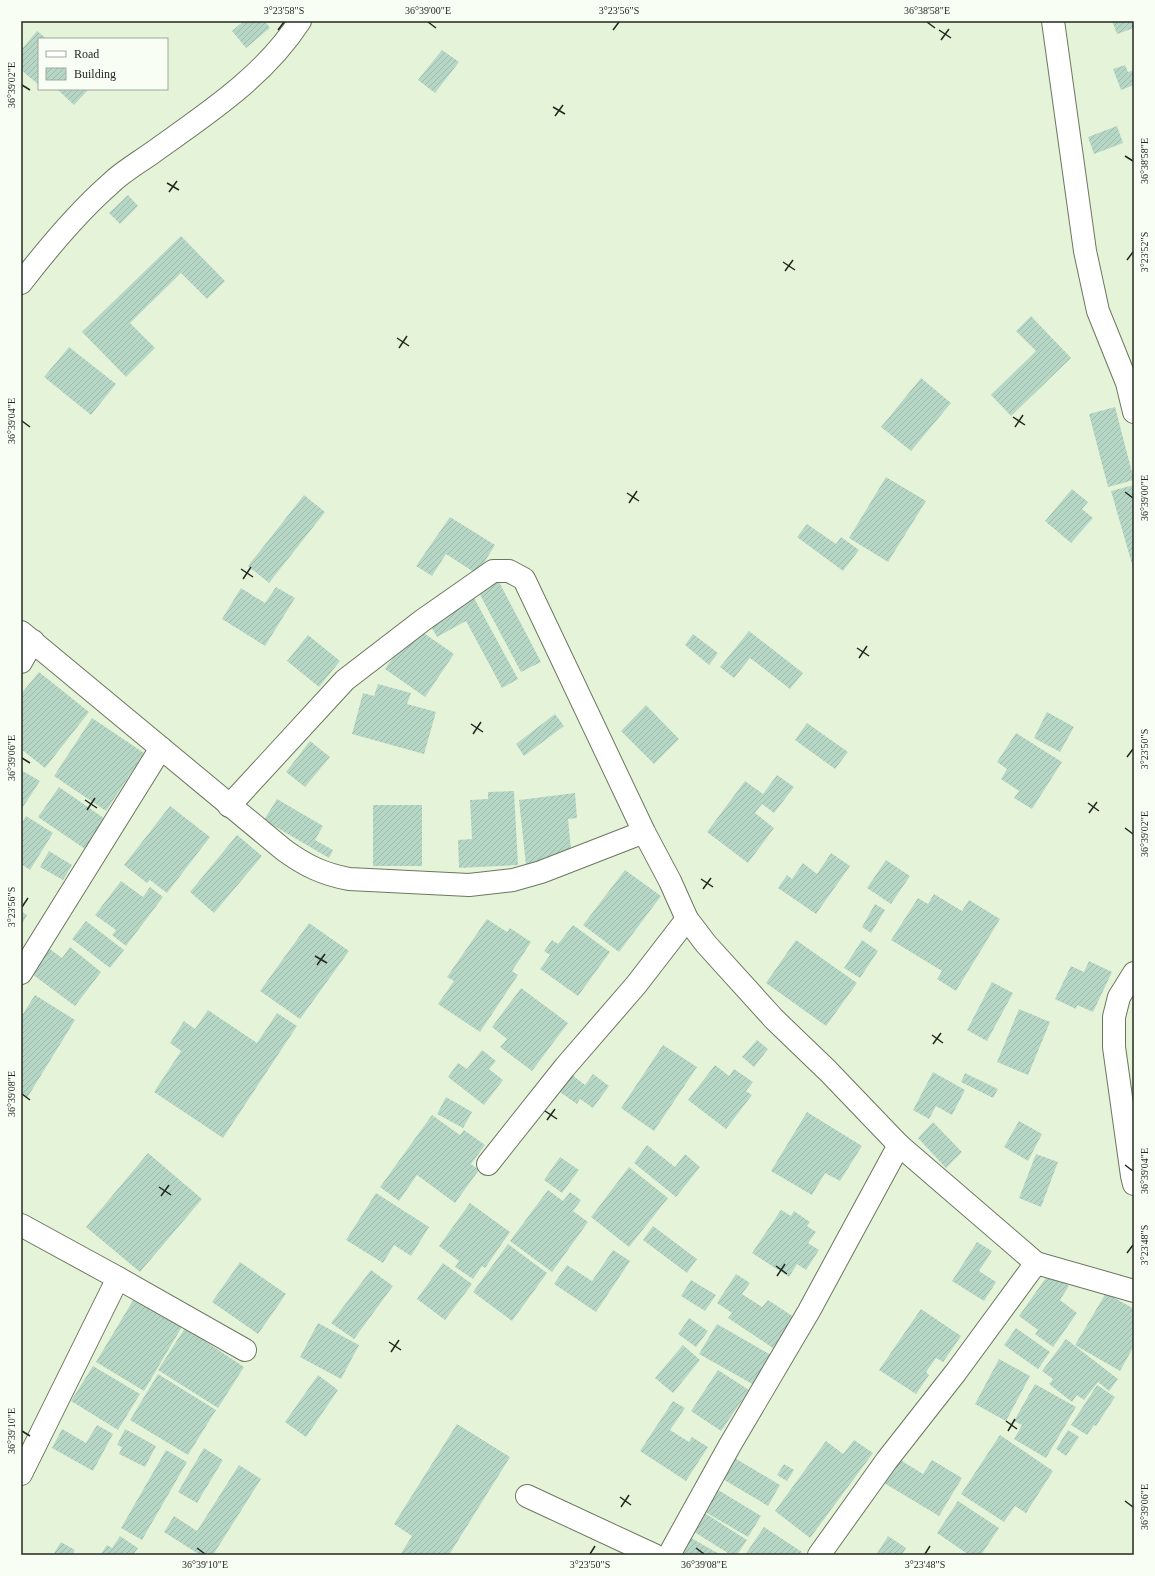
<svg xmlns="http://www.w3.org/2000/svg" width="1155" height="1576" viewBox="0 0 1155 1576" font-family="Georgia,serif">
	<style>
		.building { fill: url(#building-hatch) }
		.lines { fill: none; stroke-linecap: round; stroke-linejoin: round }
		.street-casing { stroke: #6b785f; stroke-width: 24 }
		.street { stroke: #fff; stroke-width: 22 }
		.ticks { fill: none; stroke: #22281e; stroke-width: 1.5 }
		.neatline { fill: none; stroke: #22281e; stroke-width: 1.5 }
		.ticks-label { font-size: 10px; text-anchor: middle; fill: #22281e }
	</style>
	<defs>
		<pattern id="building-hatch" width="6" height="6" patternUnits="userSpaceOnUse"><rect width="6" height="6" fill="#b7d7c6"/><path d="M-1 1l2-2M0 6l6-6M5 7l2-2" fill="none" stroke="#9db9aa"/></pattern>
	</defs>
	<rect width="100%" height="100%" fill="#e5f4d8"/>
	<g class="building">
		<polygon points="244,21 265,21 270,28 246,48 232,31"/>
		<polygon points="1112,21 1134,21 1134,28 1117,34"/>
		<polygon points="37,31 47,39 39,39 39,85 21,70 21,50"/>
		<polygon points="442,50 459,62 435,93 418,80"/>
		<polygon points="1125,65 1128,72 1134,70 1134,85 1121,90 1113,69"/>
		<polygon points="57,89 89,89 74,105"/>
		<polygon points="1117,126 1123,143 1094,154 1088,137"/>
		<polygon points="128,195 138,206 120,224 109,213"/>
		<polygon points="181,236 225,281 207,299 181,273 130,323 155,348 126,377 82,332"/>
		<polygon points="1031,316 1071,358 1011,416 991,395 1036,351 1016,331"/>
		<polygon points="69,347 116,384 91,415 44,377"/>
		<polygon points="921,378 951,403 911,451 881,427"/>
		<polygon points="1115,407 1134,480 1108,487 1089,414"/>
		<polygon points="886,477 926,501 888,562 849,538"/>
		<polygon points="1134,485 1134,571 1111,491"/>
		<polygon points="1072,489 1088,502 1082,509 1093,518 1071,543 1045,521"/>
		<polygon points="304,495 325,512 269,583 248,566"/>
		<polygon points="450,517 495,545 477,574 446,554 432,576 416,566"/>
		<polygon points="807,524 836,544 841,537 859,550 843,571 797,537"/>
		<polygon points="498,580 541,662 521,672 478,591"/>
		<polygon points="276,587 295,598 265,646 222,619 241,588 265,603"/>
		<polygon points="474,598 518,679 502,688 466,621 437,637 429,623"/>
		<polygon points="415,627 454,654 425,697 385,669"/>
		<polygon points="749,631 803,673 790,689 750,658 734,678 720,667"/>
		<polygon points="693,634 718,653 709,665 685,645"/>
		<polygon points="308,635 340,661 319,687 287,661"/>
		<polygon points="39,672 89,712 45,768 21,749 21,694"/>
		<polygon points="378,684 411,693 407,704 436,712 424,754 352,734 363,693 374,696"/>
		<polygon points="646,705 679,739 654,764 621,731"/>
		<polygon points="1047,712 1074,727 1060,752 1034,738"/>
		<polygon points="555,714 564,726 524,756 516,744"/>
		<polygon points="92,718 144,753 106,811 54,776"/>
		<polygon points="807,723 848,752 835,769 795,740"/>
		<polygon points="1016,733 1062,762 1032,809 1014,798 1019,791 1001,779 1007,769 997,762"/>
		<polygon points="310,741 330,757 305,787 286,772"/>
		<polygon points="21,770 40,781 21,810"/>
		<polygon points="777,775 794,787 774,813 762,804 755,813 774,828 748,863 707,832 745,781 763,794"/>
		<polygon points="59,787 108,821 88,851 38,817"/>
		<polygon points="514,791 518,865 459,868 458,840 472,839 470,800 488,799 488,792"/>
		<polygon points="575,793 577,818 568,819 572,859 526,865 519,800"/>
		<polygon points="277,799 323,826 315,840 333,850 329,858 264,820"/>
		<rect x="373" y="805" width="49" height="61"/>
		<polygon points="170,806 210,837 167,893 150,880 147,883 124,865"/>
		<polygon points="26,816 53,833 30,870 21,864 21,824"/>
		<polygon points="237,835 262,856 214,913 190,892"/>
		<polygon points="49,851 72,865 63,880 40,867"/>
		<polygon points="831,853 850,866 816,914 778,888 787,875 792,879 803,863 817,874"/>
		<polygon points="886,860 910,876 891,904 867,888"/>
		<polygon points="625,870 661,896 619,952 583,925"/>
		<polygon points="121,881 143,897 150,887 163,897 126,946 112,935 116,930 95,915"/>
		<polygon points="934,894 962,911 969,900 1000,919 956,991 937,979 942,971 891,940 918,898 928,904"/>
		<polygon points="875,904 885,910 871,933 862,927"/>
		<polygon points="21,911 27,915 21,926"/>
		<polygon points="487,919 507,932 510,928 531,942 512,971 518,975 480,1032 438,1004 454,981 447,977"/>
		<polygon points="86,921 124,950 110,968 72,939"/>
		<polygon points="309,923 349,951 300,1019 260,991"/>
		<polygon points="573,925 610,952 578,996 540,969 550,955 544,951 552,940 558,944"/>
		<polygon points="796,940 857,983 826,1026 766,983"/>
		<polygon points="862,940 878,951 860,978 844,968"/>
		<polygon points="47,947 62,958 70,947 101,972 75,1006 28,971"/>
		<polygon points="1089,961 1112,972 1093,1012 1077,1005 1076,1009 1055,999 1071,966 1084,972"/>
		<polygon points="992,982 1013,993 987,1041 967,1030"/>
		<polygon points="521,988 568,1023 532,1071 500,1047 507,1039 492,1027"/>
		<polygon points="35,995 75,1020 27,1098 21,1094 21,1017"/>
		<polygon points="1019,1009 1050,1022 1028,1075 997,1062"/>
		<polygon points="208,1010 257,1043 277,1013 297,1026 223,1138 154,1092 181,1051 170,1043 184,1021 195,1029"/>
		<polygon points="757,1040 768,1049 754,1067 742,1057"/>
		<polygon points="663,1045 697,1067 654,1131 621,1108"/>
		<polygon points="482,1050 496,1061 489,1069 503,1080 484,1105 448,1077 458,1063 467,1069"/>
		<polygon points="715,1065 729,1076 734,1069 753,1082 746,1091 752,1095 726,1129 688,1100"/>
		<polygon points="933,1072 965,1090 952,1115 936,1106 929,1119 913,1110"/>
		<polygon points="965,1073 998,1089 993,1098 961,1082"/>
		<polygon points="593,1074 609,1086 593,1108 580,1099 577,1104 560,1092 572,1075 585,1085"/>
		<polygon points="446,1097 472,1112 463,1128 437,1114"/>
		<polygon points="807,1112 862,1146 840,1181 825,1173 812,1195 771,1171"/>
		<polygon points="432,1115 460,1135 464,1130 485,1145 471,1164 479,1170 455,1203 417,1175 399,1201 380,1187"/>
		<polygon points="1019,1121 1042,1134 1028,1161 1004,1147"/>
		<polygon points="933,1122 962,1152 946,1168 918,1138"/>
		<polygon points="647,1145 675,1167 685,1154 700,1167 676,1197 634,1163"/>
		<polygon points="148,1153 202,1199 140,1272 86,1227"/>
		<polygon points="1036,1154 1058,1162 1041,1207 1019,1198"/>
		<polygon points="560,1157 579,1170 562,1193 544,1180"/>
		<polygon points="629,1167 668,1198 629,1247 591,1217"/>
		<polygon points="548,1190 563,1201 570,1192 581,1200 573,1211 588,1222 552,1272 510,1241"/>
		<polygon points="376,1193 429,1227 411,1256 394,1245 383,1263 346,1240"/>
		<polygon points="470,1203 510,1232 485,1268 482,1266 473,1279 455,1267 459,1261 439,1246"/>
		<polygon points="781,1210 791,1216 794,1211 810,1222 807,1226 816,1232 808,1243 819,1250 806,1270 797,1264 789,1277 752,1253"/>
		<polygon points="653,1226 697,1259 687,1273 643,1240"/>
		<polygon points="977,1242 992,1251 979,1271 996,1282 984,1301 952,1281"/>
		<polygon points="508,1244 547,1273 512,1321 473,1292"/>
		<polygon points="613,1250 630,1261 596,1312 554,1284 567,1265 592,1281"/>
		<polygon points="240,1262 286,1294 258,1334 212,1302"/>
		<polygon points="443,1263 472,1284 445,1320 417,1299"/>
		<polygon points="371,1270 393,1286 354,1339 331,1323"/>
		<polygon points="1050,1272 1069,1286 1060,1300 1077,1313 1053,1347 1035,1334 1038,1330 1019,1316"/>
		<polygon points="736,1274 750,1283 742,1294 762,1307 768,1300 794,1317 773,1348 728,1318 732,1313 717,1303"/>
		<polygon points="691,1280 716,1295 705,1311 681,1296"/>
		<polygon points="1106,1293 1134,1309 1134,1346 1120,1371 1075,1345"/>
		<polygon points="135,1297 183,1325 144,1391 96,1362"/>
		<polygon points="921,1309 961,1336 943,1362 936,1358 926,1372 929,1375 916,1394 879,1370"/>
		<polygon points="689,1318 708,1331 696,1347 678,1334"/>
		<polygon points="318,1323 359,1345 341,1379 300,1357"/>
		<polygon points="717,1324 771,1355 754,1385 699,1354"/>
		<polygon points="185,1328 244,1367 218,1408 158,1370"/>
		<polygon points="1016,1328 1050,1352 1038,1369 1004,1345"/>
		<polygon points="1066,1339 1118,1379 1109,1391 1098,1382 1084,1400 1077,1395 1072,1402 1049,1384 1053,1379 1042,1371"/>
		<polygon points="683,1345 700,1360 673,1393 655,1378"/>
		<polygon points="999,1359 1030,1376 1006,1421 975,1404"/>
		<polygon points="93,1366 140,1394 118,1430 71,1401"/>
		<polygon points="718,1370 749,1390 721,1431 691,1411"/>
		<polygon points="158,1374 216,1410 188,1455 130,1420"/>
		<polygon points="318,1375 338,1390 306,1437 285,1422"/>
		<polygon points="1035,1384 1076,1407 1046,1458 1014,1439 1022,1425 1014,1421"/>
		<polygon points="1097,1385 1115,1397 1096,1426 1094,1425 1087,1435 1071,1425"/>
		<polygon points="673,1401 685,1408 670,1430 689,1442 692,1437 708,1447 686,1481 640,1451"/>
		<polygon points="457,1424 510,1457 449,1555 400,1555 412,1536 394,1524"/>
		<polygon points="97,1425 113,1434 93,1471 52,1448 62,1429 86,1443"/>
		<polygon points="125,1429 156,1446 145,1467 119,1454 122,1447 117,1445"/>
		<polygon points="1068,1430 1079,1437 1066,1456 1056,1449"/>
		<polygon points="1000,1435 1053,1471 1026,1513 1015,1506 1004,1522 961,1494"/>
		<polygon points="854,1440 873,1453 810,1538 775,1511 826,1441 843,1454"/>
		<polygon points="204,1448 223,1460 197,1503 178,1492"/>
		<polygon points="166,1450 187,1462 142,1540 121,1528"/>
		<polygon points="894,1456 923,1474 932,1460 962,1478 939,1516 879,1480"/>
		<polygon points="733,1457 780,1485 768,1506 721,1478"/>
		<polygon points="784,1464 794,1470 787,1481 777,1475"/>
		<polygon points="239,1465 261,1479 213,1555 200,1555 164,1532 174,1516 197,1531"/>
		<polygon points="715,1488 761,1516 748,1537 702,1510"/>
		<polygon points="958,1501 999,1528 981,1555 969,1555 937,1533"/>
		<polygon points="700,1510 747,1540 737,1555 731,1555 688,1528"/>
		<polygon points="764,1527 802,1552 800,1555 745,1555"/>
		<polygon points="684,1534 721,1555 672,1555"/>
		<polygon points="120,1536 138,1548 133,1555 100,1555 107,1545 112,1548"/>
		<polygon points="888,1536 906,1548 902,1555 876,1555"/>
		<polygon points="61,1542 75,1550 72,1555 53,1555"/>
	</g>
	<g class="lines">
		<defs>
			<g id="street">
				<polyline points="1053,21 1085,251 1098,311 1127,383 1134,412"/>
				<path d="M 21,283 C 48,248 77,213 110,184 C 122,172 138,163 152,153 C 206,114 263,78 300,21"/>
				<path d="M 21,632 L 284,850 C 306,866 323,874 349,879 L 469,885 L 513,880 L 541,872 L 644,832"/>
				<polyline points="21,662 33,641"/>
				<polyline points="229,806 345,680 423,620 493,571 509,571 524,579 644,832 670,881 687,919 706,944 774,1019 828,1071 899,1145 1036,1263"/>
				<polyline points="21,973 161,748"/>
				<polyline points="1134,973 1119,997 1114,1017 1114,1047 1132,1176 1134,1184"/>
				<polyline points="488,1164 565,1067 636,985 687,919"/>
				<polyline points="21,1225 118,1278 245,1350"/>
				<polyline points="21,1474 118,1278"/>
				<polyline points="527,1496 654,1555"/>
				<polyline points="669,1555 730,1445 809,1311 899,1145"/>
				<polyline points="819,1555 887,1460 956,1372 1036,1263 1134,1291"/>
			</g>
		</defs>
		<use href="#street" class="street-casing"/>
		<use href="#street" class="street"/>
	</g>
	<path class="ticks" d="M 428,22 L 436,28M 927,22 L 935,28M 278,30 L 284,22M 613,30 L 619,22M 939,30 L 951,38M 941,40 L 949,29M 22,85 L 30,90M 553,107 L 565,114M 555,116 L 563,105M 1125,156 L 1133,161M 167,183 L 179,190M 169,192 L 177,181M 1127,260 L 1133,252M 783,262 L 795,270M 785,271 L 793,260M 397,338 L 409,346M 399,348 L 407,336M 1013,417 L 1025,425M 22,421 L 30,427M 1015,427 L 1023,415M 1125,492 L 1133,498M 627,493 L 639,501M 629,503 L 637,491M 241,569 L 253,577M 243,579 L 251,567M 857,648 L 869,656M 859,658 L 867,646M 471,724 L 483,732M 473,734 L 481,722M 1127,757 L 1133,749M 22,758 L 30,763M 85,800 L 97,808M 1088,803 L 1099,811M 87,810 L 95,798M 1089,813 L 1097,802M 1125,828 L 1133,834M 701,879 L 713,887M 703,889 L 711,878M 22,907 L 28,898M 315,956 L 327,963M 317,965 L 325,954M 932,1035 L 943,1043M 933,1044 L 941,1033M 22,1094 L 30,1100M 545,1111 L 557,1119M 547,1120 L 555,1109M 1125,1165 L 1133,1171M 159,1187 L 171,1195M 161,1196 L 169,1185M 1127,1253 L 1133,1245M 776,1266 L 787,1274M 777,1276 L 785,1264M 389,1342 L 401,1350M 391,1352 L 399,1340M 1006,1421 L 1017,1429M 22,1431 L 30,1436M 1008,1431 L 1015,1419M 620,1497 L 631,1505M 1125,1501 L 1133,1507M 621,1507 L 629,1495M 197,1548 L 205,1554M 696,1548 L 704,1554M 590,1554 L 595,1546M 925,1554 L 930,1546"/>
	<rect width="1155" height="1576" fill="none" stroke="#f8fef3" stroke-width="44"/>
	<rect x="38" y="38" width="130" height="52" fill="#f8fef3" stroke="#a2a89e"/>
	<rect x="46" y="51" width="20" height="6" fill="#ffffff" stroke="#a2a89e"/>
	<text x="74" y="58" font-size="12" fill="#22281e">Road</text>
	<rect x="46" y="68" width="20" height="12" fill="url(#building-hatch)" stroke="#a2a89e"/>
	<text x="74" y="78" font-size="12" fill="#22281e">Building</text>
	<rect x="22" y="22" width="1111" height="1532" class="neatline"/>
	<g class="ticks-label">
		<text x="284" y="14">3°23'58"S</text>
		<text x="428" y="14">36°39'00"E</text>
		<text x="619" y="14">3°23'56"S</text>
		<text x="927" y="14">36°38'58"E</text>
		<text transform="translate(11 85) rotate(-90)" y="4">36°39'02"E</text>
		<text transform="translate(1144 161) rotate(-90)" y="4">36°38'58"E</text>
		<text transform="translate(1144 252) rotate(-90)" y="4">3°23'52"S</text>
		<text transform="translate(11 421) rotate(-90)" y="4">36°39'04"E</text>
		<text transform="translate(1144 498) rotate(-90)" y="4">36°39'00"E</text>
		<text transform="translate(1144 749) rotate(-90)" y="4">3°23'50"S</text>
		<text transform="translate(11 758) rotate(-90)" y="4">36°39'06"E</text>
		<text transform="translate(1144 834) rotate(-90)" y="4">36°39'02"E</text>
		<text transform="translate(11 907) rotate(-90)" y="4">3°23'56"S</text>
		<text transform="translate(11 1094) rotate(-90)" y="4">36°39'08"E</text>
		<text transform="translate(1144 1171) rotate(-90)" y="4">36°39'04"E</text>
		<text transform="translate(1144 1245) rotate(-90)" y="4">3°23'48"S</text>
		<text transform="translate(11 1431) rotate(-90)" y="4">36°39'10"E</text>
		<text transform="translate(1144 1507) rotate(-90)" y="4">36°39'06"E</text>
		<text x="205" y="1568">36°39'10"E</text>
		<text x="590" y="1568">3°23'50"S</text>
		<text x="704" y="1568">36°39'08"E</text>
		<text x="925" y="1568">3°23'48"S</text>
	</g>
</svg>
